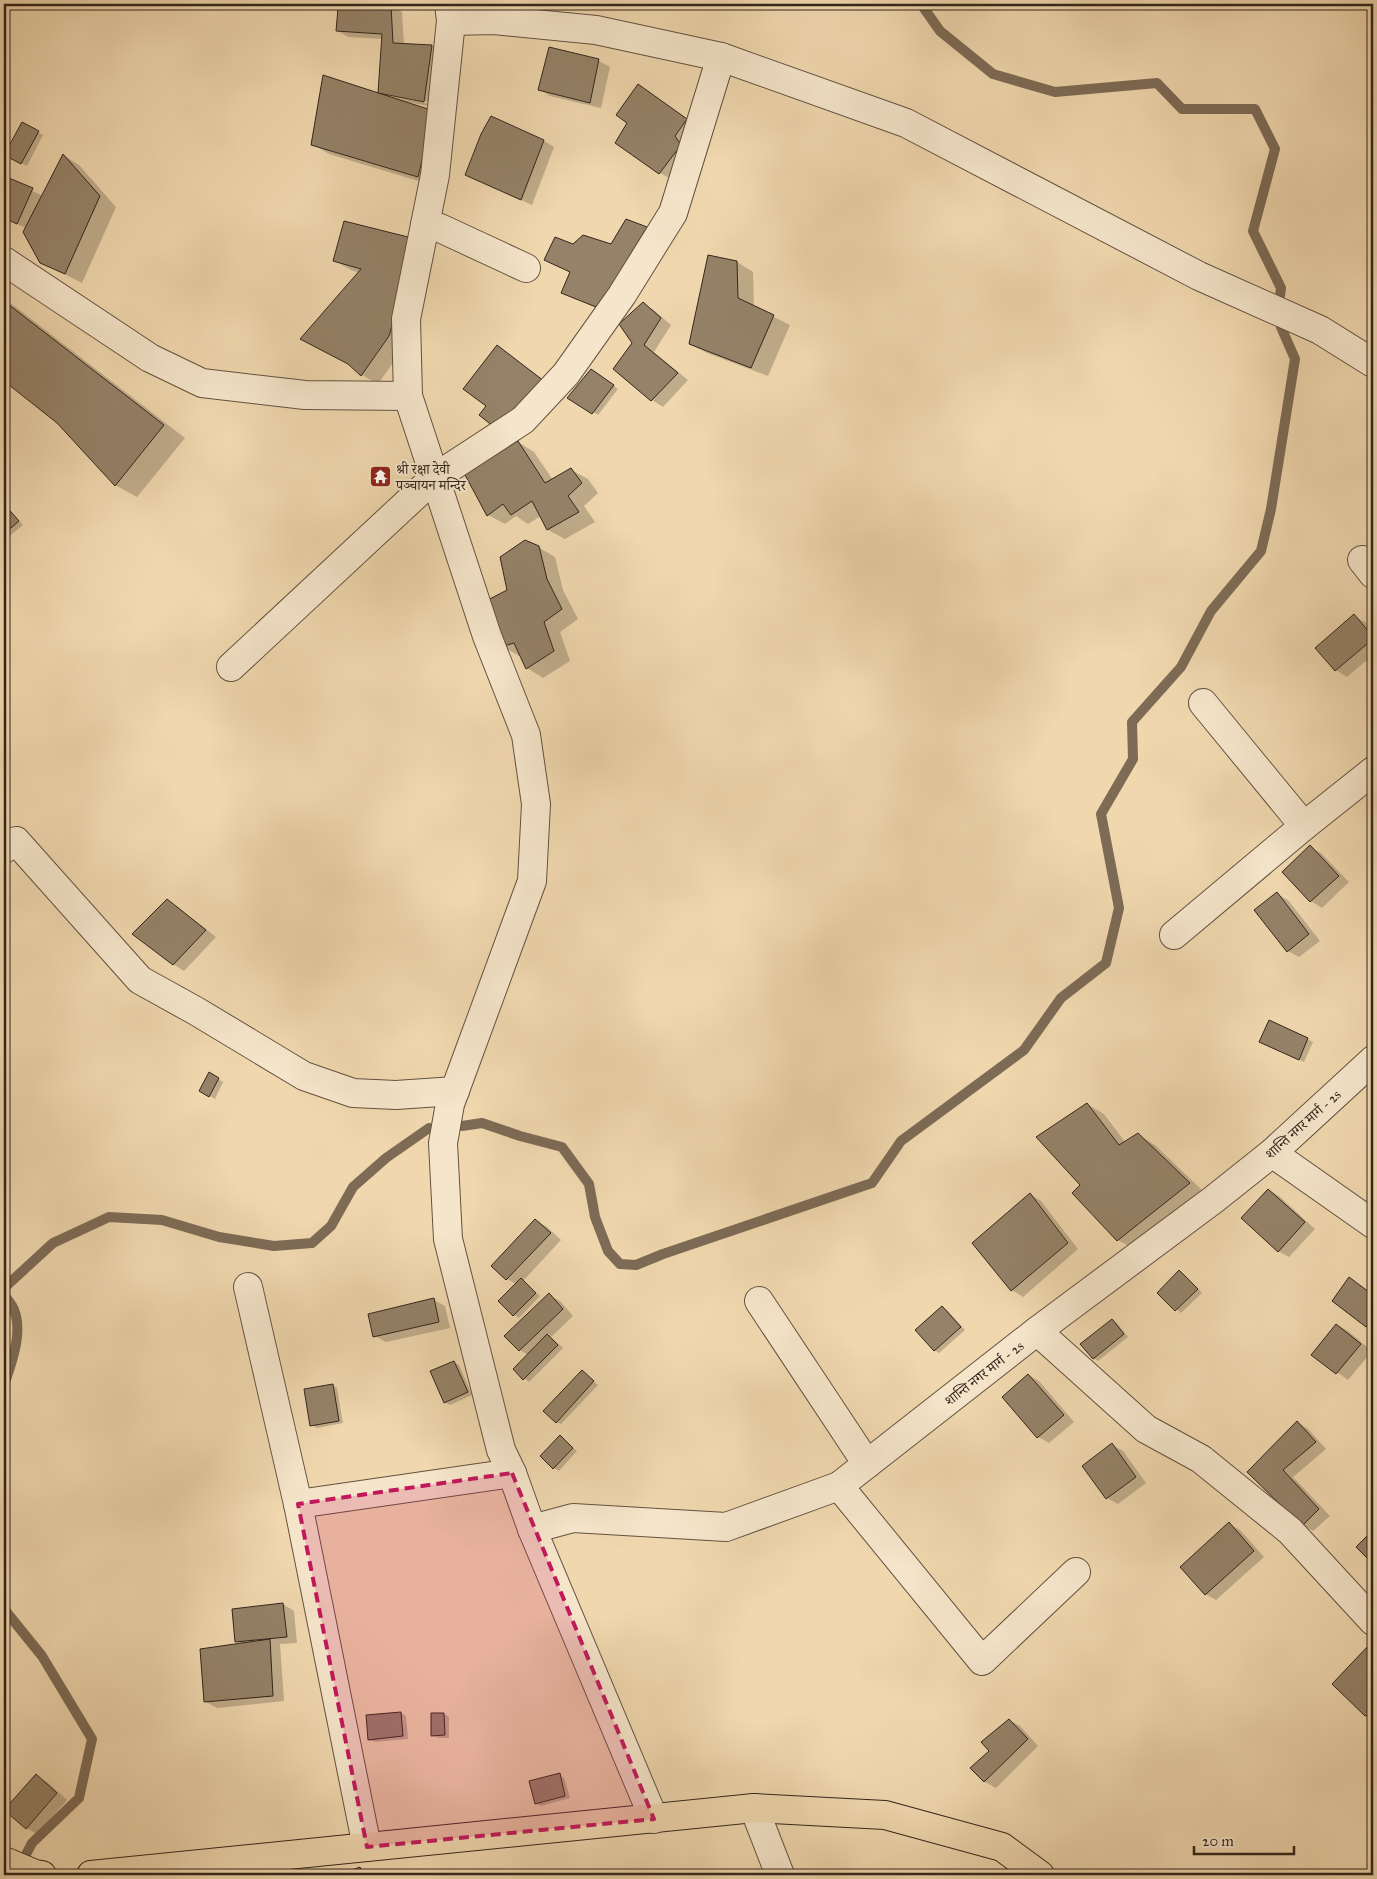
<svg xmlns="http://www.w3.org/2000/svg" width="1377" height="1879" viewBox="0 0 1377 1879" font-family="'IM FELL Great Primer','Noto Serif Devanagari',serif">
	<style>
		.shadow { fill: #0003; fill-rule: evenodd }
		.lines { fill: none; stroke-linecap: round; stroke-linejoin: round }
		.stream { stroke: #7d6b56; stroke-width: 10 }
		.building { fill: #958268; stroke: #32251c }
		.minor-casing { stroke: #625240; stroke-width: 30 }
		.major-casing { stroke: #32251c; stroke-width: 30 }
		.minor { stroke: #f5e5ca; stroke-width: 28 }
		.major { stroke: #f0d7ae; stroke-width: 28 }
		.marked { fill: #c2185b; fill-opacity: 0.2; stroke: #c2185b; stroke-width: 4; stroke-dasharray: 10 6; stroke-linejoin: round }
		.labels { text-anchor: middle; stroke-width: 4; stroke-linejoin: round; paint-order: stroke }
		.poi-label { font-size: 14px; fill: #32251c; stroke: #f5e5ca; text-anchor: start }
		.street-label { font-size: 14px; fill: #32251c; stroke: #f5e5ca }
	</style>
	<rect width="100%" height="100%" fill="#f0d7ae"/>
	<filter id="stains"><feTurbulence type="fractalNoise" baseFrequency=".004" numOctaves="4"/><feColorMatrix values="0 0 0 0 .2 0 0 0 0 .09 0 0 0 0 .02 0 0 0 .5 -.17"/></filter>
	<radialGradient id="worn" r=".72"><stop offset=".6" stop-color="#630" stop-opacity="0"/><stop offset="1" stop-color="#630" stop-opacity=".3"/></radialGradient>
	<g class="shadow">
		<polygon points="483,4 565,4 566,6 500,18 483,8"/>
		<path d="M 391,6 L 402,12 L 404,45 L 432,46 L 443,52 L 434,107 L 408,102 L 407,104 L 435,186 L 329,154 L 313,144 L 379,95 L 383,39 L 348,37 L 338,31 ZM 389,94 L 430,102 L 430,104 L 389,96 Z"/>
		<polygon points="550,48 599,61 610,67 601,108 550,96 539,89"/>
		<polygon points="649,92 697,126 671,179 660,173"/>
		<polygon points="23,124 43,135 27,166 6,155"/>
		<polygon points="544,141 554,147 532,205 477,180"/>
		<polygon points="63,155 79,165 116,207 82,283 41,262 26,228 4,218 4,177 43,196"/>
		<polygon points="627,221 657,235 612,315 562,292 571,272 546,260 574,245 611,246"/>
		<polygon points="345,222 405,346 378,384 362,375 350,365 360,273 351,270 335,261"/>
		<polygon points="737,262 753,272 754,307 790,325 768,376 707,353 690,344"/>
		<polygon points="4,298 185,438 137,497 115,485 58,422 4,379"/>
		<polygon points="643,304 654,310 671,325 654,352 688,380 663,407 652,400 615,368 633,343"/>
		<polygon points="597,373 618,389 598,415 569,398"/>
		<polygon points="518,442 534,452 553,480 571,470 588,479 598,493 584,506 595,522 565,539 548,530 541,516 528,524 516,516 505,524 488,515"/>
		<polygon points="4,503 23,525 5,540 4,540"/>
		<polygon points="538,547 555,557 563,590 578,619 560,632 570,661 543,678 527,668 521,655 519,656 502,646 508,590"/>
		<polygon points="1354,616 1365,622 1373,631 1373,655 1347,677 1336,670 1317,648"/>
		<polygon points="1310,847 1321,853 1349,882 1322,908 1311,901 1284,872"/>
		<polygon points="1277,894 1288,900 1320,941 1299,957 1288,951"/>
		<polygon points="167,900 178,907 216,937 184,971 173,964"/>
		<polygon points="1270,1022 1313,1042 1304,1062 1266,1045"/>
		<polygon points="209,1074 223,1082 215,1099 201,1091"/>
		<polygon points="1087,1104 1104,1114 1125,1142 1138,1135 1155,1145 1205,1193 1134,1249 1118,1240 1082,1185"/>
		<polygon points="1268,1190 1279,1196 1315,1229 1289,1257 1278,1251"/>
		<polygon points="1030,1194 1041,1201 1078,1249 1023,1297 1012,1290 974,1243"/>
		<polygon points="536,1220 547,1227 561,1240 523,1281 540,1296 519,1318 514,1315 516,1284 507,1279 493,1266"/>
		<polygon points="1180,1272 1185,1275 1202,1293 1181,1313 1158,1293"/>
		<polygon points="1349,1279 1373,1294 1373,1329 1367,1326"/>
		<polygon points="549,1295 560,1301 573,1316 551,1337 563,1348 529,1382 514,1369 528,1355 520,1350"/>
		<polygon points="434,1300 445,1306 450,1328 386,1342 375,1336"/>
		<polygon points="942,1307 947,1310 965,1330 939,1353 934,1350"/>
		<polygon points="1112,1320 1117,1323 1128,1337 1098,1361 1093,1358"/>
		<polygon points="1337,1325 1348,1331 1372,1351 1348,1380 1313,1355"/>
		<polygon points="454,1362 459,1365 472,1395 450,1405 445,1402"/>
		<polygon points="582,1372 598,1385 561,1424 556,1422"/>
		<polygon points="1028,1375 1039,1381 1074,1422 1049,1443 1038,1437"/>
		<polygon points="332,1385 337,1388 343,1423 317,1428 312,1425"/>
		<polygon points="1297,1422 1308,1429 1326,1449 1293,1477 1330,1516 1313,1531 1302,1525 1248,1472"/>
		<polygon points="560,1437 577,1451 559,1471 554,1468"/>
		<polygon points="1112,1445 1123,1451 1146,1483 1118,1504 1107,1498"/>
		<polygon points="1229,1524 1240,1530 1264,1557 1216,1600 1205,1594"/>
		<polygon points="283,1604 294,1611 297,1643 280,1644 284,1701 217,1708 206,1702 241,1644 237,1641"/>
		<polygon points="1369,1646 1373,1649 1373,1719 1366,1715"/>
		<polygon points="401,1713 406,1716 408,1739 374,1742 369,1739"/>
		<polygon points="432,1714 444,1714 449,1717 449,1738 438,1738 432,1735"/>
		<polygon points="1009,1720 1020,1726 1038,1746 996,1788 985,1782 972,1768 991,1751"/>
		<polygon points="559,1775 564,1778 570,1798 541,1806 536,1803"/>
		<polygon points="36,1776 47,1782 67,1800 37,1834 26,1828"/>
		<polygon points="360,1869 371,1875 342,1875"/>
	</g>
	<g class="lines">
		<g class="stream">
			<polyline points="921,4 940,31 993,74 1055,92 1157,83 1182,109 1255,109 1275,149 1253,231 1281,288 1280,296"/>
			<polyline points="462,1126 482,1123 520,1136 562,1147 589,1184 595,1217 608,1251 620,1264 636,1265 663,1254 872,1183 901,1141 1024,1050 1061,998 1106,963 1119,908 1101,814 1133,759 1132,722 1181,667 1211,611 1261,551 1271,509 1295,359 1281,327"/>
			<polyline points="4,1288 53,1243 109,1217 162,1220 219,1237 274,1246 312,1243 331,1226 353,1187 386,1158 429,1128"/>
			<path d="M 4,1296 C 29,1317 13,1360 4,1385"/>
			<polyline points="4,1609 42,1656 92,1739 79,1798 32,1843 20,1866"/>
		</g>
	</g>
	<g class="building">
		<polygon points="481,4 513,4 482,9"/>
		<polygon points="391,5 393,43 432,45 424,102 378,93 382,34 336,31 338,8"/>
		<polygon points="549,47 599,59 590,103 538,90"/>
		<polygon points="323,75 434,111 418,177 311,145"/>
		<polygon points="638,84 687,119 675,136 681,145 659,174 615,143 627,123 616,115"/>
		<polygon points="491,116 544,140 521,200 465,175 481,134"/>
		<polygon points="22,122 39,131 21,164 4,155"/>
		<polygon points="63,154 100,196 65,274 40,263 23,232"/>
		<polygon points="4,176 33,188 17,224 4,218"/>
		<polygon points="626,219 647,227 630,255 601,309 561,293 570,272 544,260 555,237 573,244 583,235 611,244"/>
		<polygon points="344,221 416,239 389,336 361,376 348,364 300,339 361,269 333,261"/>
		<polygon points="708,255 737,261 738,298 774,315 751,368 689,344"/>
		<polygon points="4,301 164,425 115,486 57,423 4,381"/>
		<polygon points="643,302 661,318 644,345 678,373 651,401 613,369 632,343 619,324"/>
		<polygon points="497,345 544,381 514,420 494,427 479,415 486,406 463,389"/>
		<polygon points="591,369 614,385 592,414 567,398"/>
		<polygon points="518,441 545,483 571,468 582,483 568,496 579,512 547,530 532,501 511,515 503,504 487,516 464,473"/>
		<polygon points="4,504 19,521 4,534"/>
		<polygon points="525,540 539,546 547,579 562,609 544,622 554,651 526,669 514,643 501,647 482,603 507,590 500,557"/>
		<polygon points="1354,614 1373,637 1373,639 1335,671 1315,648"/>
		<polygon points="1310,845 1339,876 1310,902 1282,872"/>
		<polygon points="1277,892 1309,934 1287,952 1254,910"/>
		<polygon points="167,899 206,930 173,965 132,934"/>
		<polygon points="1269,1020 1308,1038 1299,1060 1259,1042"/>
		<polygon points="209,1072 219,1078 209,1097 199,1091"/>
		<polygon points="1087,1103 1119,1145 1138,1133 1190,1183 1117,1241 1072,1193 1080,1185 1036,1137"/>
		<polygon points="1268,1189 1305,1222 1278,1252 1241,1218"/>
		<polygon points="1030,1193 1068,1243 1011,1291 972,1243"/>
		<polygon points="535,1219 551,1233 506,1280 491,1266"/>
		<polygon points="1179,1270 1198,1289 1175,1311 1157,1293"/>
		<polygon points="1349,1277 1373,1295 1373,1317 1366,1327 1332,1301"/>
		<polygon points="521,1278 536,1293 513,1316 498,1301"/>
		<polygon points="549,1293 563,1309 519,1351 504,1336"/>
		<polygon points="434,1298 439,1322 373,1337 368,1314"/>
		<polygon points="942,1306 961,1327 934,1351 915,1330"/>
		<polygon points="1112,1319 1124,1334 1093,1359 1080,1344"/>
		<polygon points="1336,1324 1361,1344 1336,1374 1311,1355"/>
		<polygon points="547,1334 558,1345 523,1380 513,1369"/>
		<polygon points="454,1361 468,1392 444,1403 430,1371"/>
		<polygon points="582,1370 594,1381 556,1423 543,1411"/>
		<polygon points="1028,1374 1064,1415 1037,1438 1002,1397"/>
		<polygon points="333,1384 339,1421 310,1426 304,1389"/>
		<polygon points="1297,1421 1316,1442 1283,1470 1319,1509 1302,1526 1247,1472"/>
		<polygon points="560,1435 573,1448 553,1469 540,1456"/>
		<polygon points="1112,1443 1136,1477 1106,1499 1082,1466"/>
		<polygon points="1229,1522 1254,1551 1205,1595 1180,1567"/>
		<polygon points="1373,1530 1373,1564 1356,1547"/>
		<polygon points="283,1603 287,1637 235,1642 232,1609"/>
		<polygon points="270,1639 273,1696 204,1702 200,1649"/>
		<polygon points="1369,1645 1373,1650 1373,1714 1365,1716 1332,1684"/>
		<polygon points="401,1712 403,1736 368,1740 366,1715"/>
		<polygon points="431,1713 444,1713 445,1735 431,1736"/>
		<polygon points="1009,1719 1028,1739 984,1782 970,1768 989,1751 981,1742"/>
		<polygon points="560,1773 565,1796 535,1804 529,1781"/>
		<polygon points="36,1774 57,1793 26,1829 4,1810"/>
		<polygon points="360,1867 363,1875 339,1875"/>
	</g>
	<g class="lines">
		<defs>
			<g id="minor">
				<polyline points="449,4 451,21 435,175 406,319 408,396 487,636 526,735 536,804 532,881 450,1104 443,1143 448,1239 501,1450 512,1473 532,1529 654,1819"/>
				<polyline points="451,21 494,20 596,30 721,57 906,123 1199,276 1320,330 1373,363"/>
				<polyline points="425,225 440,228 526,268"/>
				<polyline points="4,261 150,358 202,383 305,395 408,396"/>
				<polyline points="1362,560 1373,574"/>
				<polyline points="231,667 434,478 523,420 566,374 622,295 673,213 721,57"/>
				<polyline points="1203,703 1304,826"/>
				<polyline points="4,849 16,841 140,980 196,1011 304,1076 353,1093 396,1095 455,1091"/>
				<polyline points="1174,935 1304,826 1373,771"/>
				<polyline points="1272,1153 1373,1224"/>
				<polyline points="248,1287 298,1504 367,1847"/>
				<polyline points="759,1301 867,1464"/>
				<polyline points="1037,1331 1146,1429 1201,1459 1290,1531 1373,1621"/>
				<polyline points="839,1486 982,1661 1076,1572"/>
				<polyline points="298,1504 512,1473"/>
				<polyline points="532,1529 573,1518 726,1527 839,1486 1037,1331 1213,1200 1272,1153 1373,1060"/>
				<polyline points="754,1808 780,1875"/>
			</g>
			<g id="major">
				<polyline points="4,1861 35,1874 42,1875"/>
				<polyline points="91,1875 754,1808 885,1815 1002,1847 1040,1875"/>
			</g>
		</defs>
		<use href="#minor" class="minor-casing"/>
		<use href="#major" class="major-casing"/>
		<use href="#minor" class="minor"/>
		<use href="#major" class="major"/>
	</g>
	<path class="marked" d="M 512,1473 L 654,1819 L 367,1847 L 298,1504 Z"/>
	<defs>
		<symbol id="temple-square" viewBox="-11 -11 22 22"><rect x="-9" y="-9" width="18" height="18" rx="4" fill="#8f2418" stroke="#f5e5ca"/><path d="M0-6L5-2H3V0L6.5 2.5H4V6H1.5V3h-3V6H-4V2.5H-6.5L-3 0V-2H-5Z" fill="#fff"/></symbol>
	</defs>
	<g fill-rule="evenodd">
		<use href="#temple-square" x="368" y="464" width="25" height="25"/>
	</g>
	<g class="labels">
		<g class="poi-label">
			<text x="396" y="474">श्री रक्षा देवी<tspan x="396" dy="16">पञ्चायन मन्दिर</tspan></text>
		</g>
		<g class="street-label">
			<text transform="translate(1303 1124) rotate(-42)" y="5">शान्ति नगर मार्ग - 2s</text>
			<text transform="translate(984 1373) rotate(-38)" y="5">शान्ति नगर मार्ग - 2s</text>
		</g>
	</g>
	<rect width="1377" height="1879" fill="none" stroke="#f0d7ae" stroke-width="20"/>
	<rect x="5" y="5" width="1367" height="1869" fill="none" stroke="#32251c" stroke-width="2.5"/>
	<rect x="10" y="10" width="1357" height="1859" fill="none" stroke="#32251c"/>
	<path d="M1194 1846v8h100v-8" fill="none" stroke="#32251c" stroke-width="2.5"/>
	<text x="1202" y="1846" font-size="15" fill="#32251c" stroke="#f5e5ca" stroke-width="4" paint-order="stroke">20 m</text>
	<rect width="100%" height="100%" filter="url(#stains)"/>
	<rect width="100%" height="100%" fill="url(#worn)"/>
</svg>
